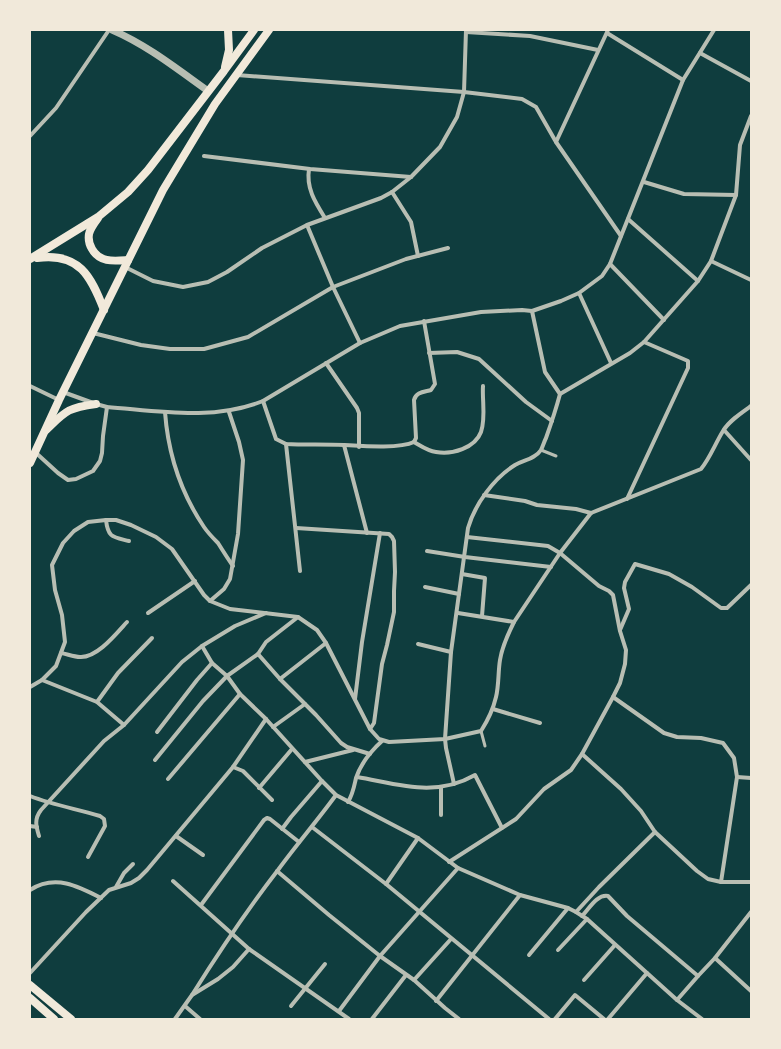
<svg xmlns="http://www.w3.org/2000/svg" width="781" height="1049" viewBox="0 0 781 1049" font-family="Cabin,sans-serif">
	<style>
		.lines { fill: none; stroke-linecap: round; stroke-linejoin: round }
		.service { stroke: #b8beb3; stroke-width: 3 }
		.minor { stroke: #b8beb3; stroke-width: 4 }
		.tertiary { stroke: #b8beb3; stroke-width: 7 }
		.secondary { stroke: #f1e9da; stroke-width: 8 }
	</style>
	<rect width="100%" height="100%" fill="#0f3d3e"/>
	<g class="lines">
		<g class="service">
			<polyline points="541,450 556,456"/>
			<polyline points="481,731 485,746"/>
		</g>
		<g class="minor">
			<polyline points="466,32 530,36 598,50"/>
			<polyline points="607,33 683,80"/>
			<polyline points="700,53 751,81"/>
			<polyline points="237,75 464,92 522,99 536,107 556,142 621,236"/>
			<polyline points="30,136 56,108 109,30"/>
			<polyline points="556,142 608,30"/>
			<polyline points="204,156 310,169 411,177"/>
			<path d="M 309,169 C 306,188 315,202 325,218"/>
			<polyline points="644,182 684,194 736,195"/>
			<polyline points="392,192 411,222 418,256"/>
			<polyline points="628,219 698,281"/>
			<polyline points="307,225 333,287 360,343"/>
			<polyline points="711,261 751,280"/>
			<polyline points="610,264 664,320"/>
			<polyline points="125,267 153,281 183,287 208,282 227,272 262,248 307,225 381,198 392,192 411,177 440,147 457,117 464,92 466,30"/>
			<polyline points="579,293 611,363"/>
			<polyline points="532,311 545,372 560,394"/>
			<polyline points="93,333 141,345 170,349 204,349 248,337 333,287 406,259 448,248"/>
			<polyline points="429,353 457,352 479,359 526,402 552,421"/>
			<polyline points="326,363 357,408 359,413 359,447"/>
			<polyline points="30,386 59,400"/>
			<path d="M 63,392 L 96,404 L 107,407 C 159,411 213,421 263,401 L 360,343 L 400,326 L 481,312 L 522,310 L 532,311 L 561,301 L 579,293 L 602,276 L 610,264 L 683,80 L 714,30"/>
			<path d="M 263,401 L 276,439 L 286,444 C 305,445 325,444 344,445 C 362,446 399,449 414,442"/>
			<path d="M 165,412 C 168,453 181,493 204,527 C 208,533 213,538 218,543 C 223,551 228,559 233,566"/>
			<polyline points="724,430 751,460"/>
			<path d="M 414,442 L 416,438 L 414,400 C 416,392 424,392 431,390 L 435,384 L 424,321"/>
			<path d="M 414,442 C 421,446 428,451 436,452 C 452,455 475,448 481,432 C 486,418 482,400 483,386"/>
			<polyline points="286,444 300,571"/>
			<polyline points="344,445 367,533"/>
			<polyline points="35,452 58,473 68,480 76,479 93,471 100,461 102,453 103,436 107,407"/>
			<polyline points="484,495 525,501 537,505 576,509 591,513"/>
			<polyline points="627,499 688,368 688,361 644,342"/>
			<path d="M 106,520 C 108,538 113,537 129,541"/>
			<polyline points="296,528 389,534 392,537 394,541 395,572 394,591 394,612 387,645 382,664 374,723 370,729"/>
			<polyline points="427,551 465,557 551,567"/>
			<polyline points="462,574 485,578 482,616"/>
			<polyline points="425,587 459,594"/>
			<polyline points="210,601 224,589 230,579 238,534 243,460 239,442 229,412"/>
			<polyline points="148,613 195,581"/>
			<polyline points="458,613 514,622"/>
			<polyline points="620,630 629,609 624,588 625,582 635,564 669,574 692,587 721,608 727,608 751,585"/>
			<polyline points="418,644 451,652"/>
			<polyline points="202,646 212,663 227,676 240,694 266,719 322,781 336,795 418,838 458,868 520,895 568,908 576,912 587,919 677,1000 702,1019"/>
			<path d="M 61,653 C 67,654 74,657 80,657 C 97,658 116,634 127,622"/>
			<polyline points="258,654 280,679 316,715 341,743 347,747 370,754"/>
			<polyline points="280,679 326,643"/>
			<polyline points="42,680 97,702 124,725"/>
			<path d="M 30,687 L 42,680 L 56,666 L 65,642 L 62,615 L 55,590 L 52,565 L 63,543 L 74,531 L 88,522 L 106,520 L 116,520 L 131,525 L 156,537 L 172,549 L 204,595 L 210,601 L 230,609 L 298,617 L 317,630 L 326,643 L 370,729 L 379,739 L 389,742 L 445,739 L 481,731 C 488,720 493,710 496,697 C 499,685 498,672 500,660 C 502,647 508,634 514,622 L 560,553 L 591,513 L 701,469 C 710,458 715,444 723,431 C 729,421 741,413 751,406"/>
			<polyline points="613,697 664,733 677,737 701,738 723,743 734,758 737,777 721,882"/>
			<polyline points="355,699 362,642 380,533"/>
			<polyline points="97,702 118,673 152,638"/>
			<polyline points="493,709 540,723"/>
			<polyline points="273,727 305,704"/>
			<polyline points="157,732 197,680 212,663"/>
			<polyline points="582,754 621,789 641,811 655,832 697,871 708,879 721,882 751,882"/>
			<polyline points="155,760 203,701 227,676 258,654 266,642 298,617"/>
			<polyline points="305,762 353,750"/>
			<polyline points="233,767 243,771 272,800"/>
			<path d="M 357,777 C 398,784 435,798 475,775 L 502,828"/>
			<polyline points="737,777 751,778"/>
			<polyline points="168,779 240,694"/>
			<path d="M 454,784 L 446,748 L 445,739 L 451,652 L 468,528 C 475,504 494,478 515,465 C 524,460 535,459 541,450 C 543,446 544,442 546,438 C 551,424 556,409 560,394 L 630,353 L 644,342 L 698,281 L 711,261 L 736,195 L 740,145 L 751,116"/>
			<polyline points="441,787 441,815"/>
			<polyline points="259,788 292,749"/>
			<path d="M 30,796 C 53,805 77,809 100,816 L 104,819 L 105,826 L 88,857"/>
			<path d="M 348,802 C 353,794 354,787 356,778 C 361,763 371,751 382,741"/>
			<polyline points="30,826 37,827"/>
			<polyline points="312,827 386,884 549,1019"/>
			<polyline points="282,829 291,817 322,781"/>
			<path d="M 39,836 C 36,826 34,819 41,810 L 104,741 L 124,725 L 182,662 L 202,646 L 235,626 L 266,613"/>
			<polyline points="176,836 203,855"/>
			<polyline points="449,862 516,819 544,789 571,770 582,754 613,697 620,683 625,664 626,650 620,631 613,595 609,591 599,586 560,553 548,546 467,537"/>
			<polyline points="277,871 329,915 380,956 414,980 445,1008 459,1019"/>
			<polyline points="173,881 249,949 349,1019"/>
			<polyline points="386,884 418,838"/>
			<polyline points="116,887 124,873 133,864"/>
			<path d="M 30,890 C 55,874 78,886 101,898"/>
			<polyline points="201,905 264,820 267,818 270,819 299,842"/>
			<polyline points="576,912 599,887 655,832"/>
			<path d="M 582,916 C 589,909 597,894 608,896 L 627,916 L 698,976"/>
			<polyline points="558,950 587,919"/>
			<polyline points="529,955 568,908"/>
			<polyline points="715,958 751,991"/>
			<polyline points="30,973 86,912 109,890 131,883 139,878 147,870 233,767 266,719"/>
			<polyline points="414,980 451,939"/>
			<polyline points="584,980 615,945"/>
			<path d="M 192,995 C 219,952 247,910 278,870 C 297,844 317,821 336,795"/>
			<polyline points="677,1000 698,976 715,958 751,912"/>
			<polyline points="436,1001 520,895"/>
			<polyline points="185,1006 200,1019"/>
			<polyline points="291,1006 325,964"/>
			<polyline points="339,1011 380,956 458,868"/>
			<polyline points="175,1019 192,995 218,979 233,967 249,949"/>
			<polyline points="372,1019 406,975"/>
			<polyline points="555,1019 575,995 604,1019"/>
			<polyline points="608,1019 647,973"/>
		</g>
		<path class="tertiary" d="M 112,30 C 147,45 177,69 208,91"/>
		<g class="secondary">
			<polyline points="225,67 229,50 228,30"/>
			<path d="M 98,218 C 95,222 90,229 89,234 C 88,240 89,244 92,249 C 100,263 114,261 128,260"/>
			<path d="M 37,258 C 79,252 91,276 104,310"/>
			<polyline points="30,259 98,217 128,192 148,170 224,71 254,30"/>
			<path d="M 46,430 C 66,411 67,408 96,404"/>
			<polyline points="30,463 59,400 163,190 215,104 269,30"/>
			<polyline points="30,985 71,1019"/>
			<polyline points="30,998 54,1019"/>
		</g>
	</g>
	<rect width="781" height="1049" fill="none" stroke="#f1e9da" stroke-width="62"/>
</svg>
